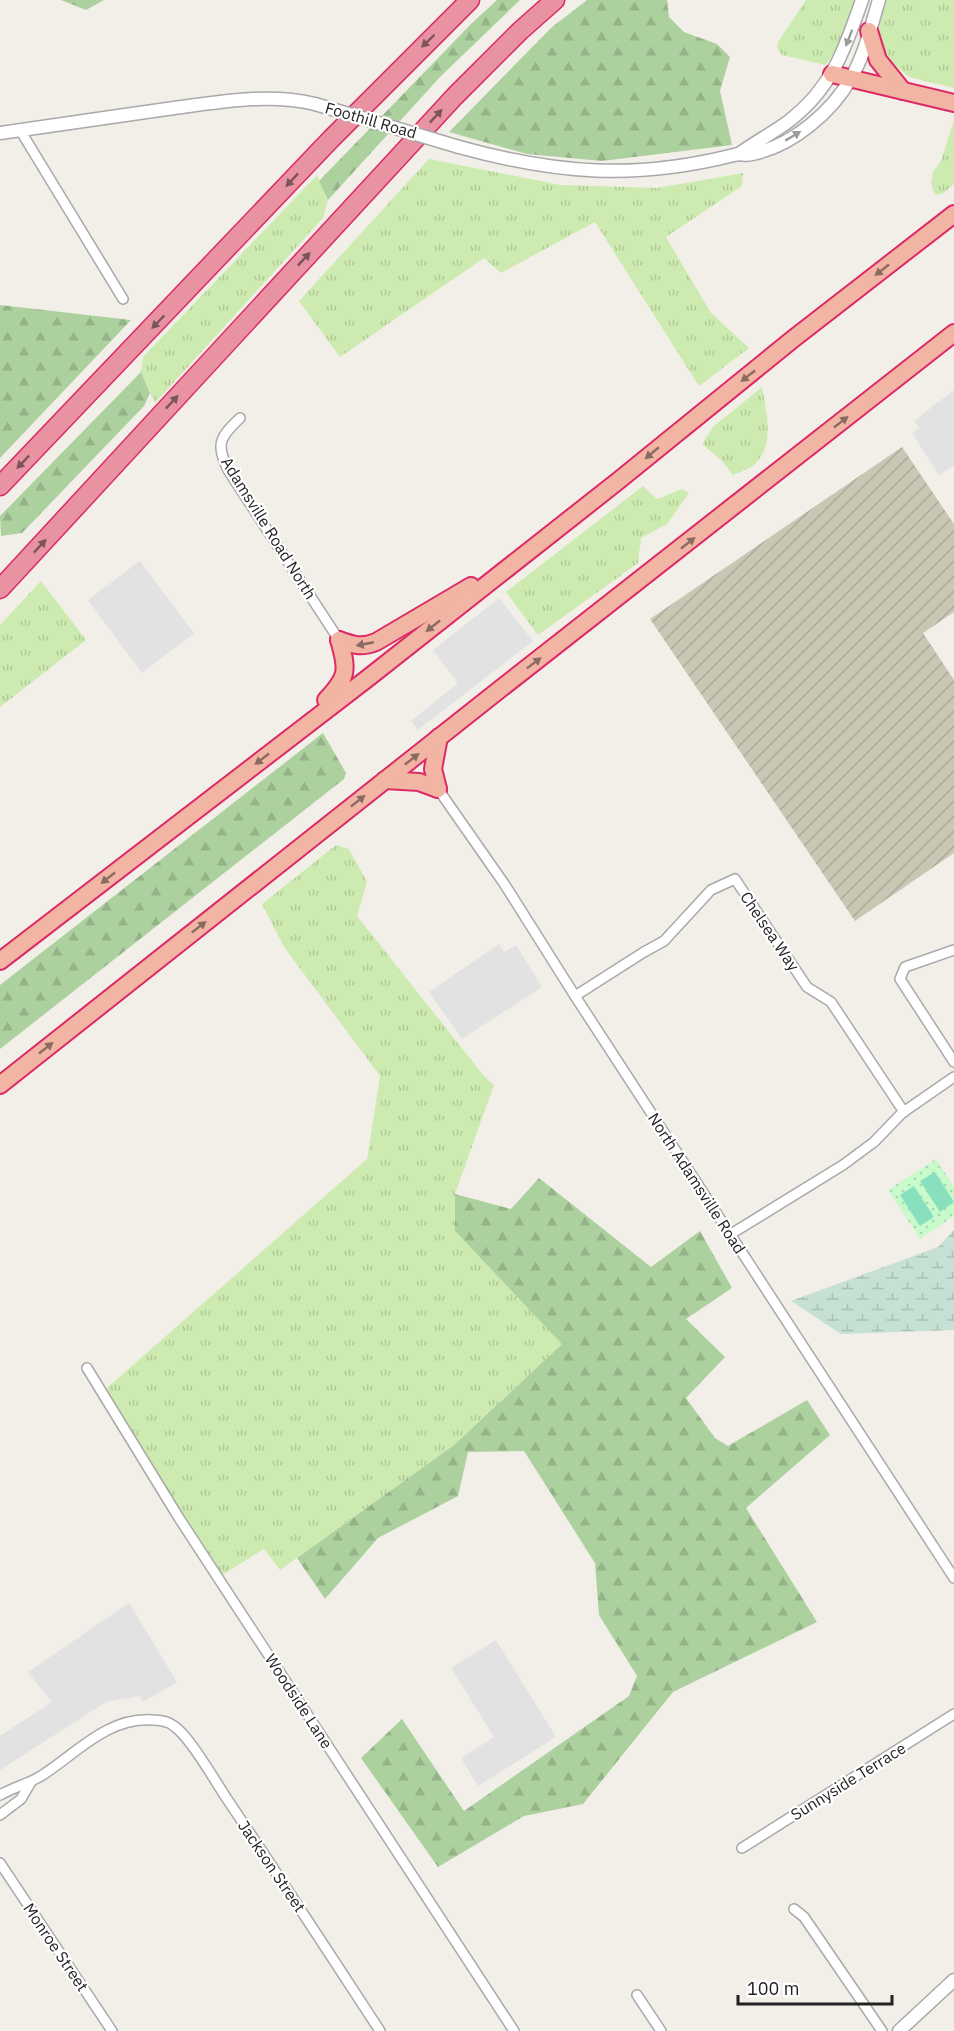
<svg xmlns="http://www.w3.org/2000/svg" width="954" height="2031" viewBox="0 0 954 2031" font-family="'IBM Plex Sans',sans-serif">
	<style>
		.construction { fill: url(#construction-furrows) }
		.grass { fill: url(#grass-tufts) }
		.forest { fill: url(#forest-firs) }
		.wetland { fill: url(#wetland-marsh) }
		.park { fill: url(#park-dots) }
		.pitch { fill: #88e0be }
		.parking { fill: #e2e2e2 }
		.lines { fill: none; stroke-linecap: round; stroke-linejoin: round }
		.minor-casing { stroke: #a9a9a9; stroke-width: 12 }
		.tertiary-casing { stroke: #a9a9a9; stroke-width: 15 }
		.trunk-casing { stroke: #dc2a67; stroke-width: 20 }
		.motorway-casing { stroke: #dc2a67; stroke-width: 21 }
		.minor { stroke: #fff; stroke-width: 9 }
		.tertiary { stroke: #fff; stroke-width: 12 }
		.trunk { stroke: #f2b4a3; stroke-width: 16 }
		.motorway { stroke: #e892a2; stroke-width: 18 }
		.tertiary-bridge-casing { stroke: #a9a9a9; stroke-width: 15; stroke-linecap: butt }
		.tertiary-bridge { stroke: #fff; stroke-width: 12 }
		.oneway { fill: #9c9c9c }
		.oneway2 { fill: #7b545c }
		.oneway3 { fill: #8a6b62 }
		.labels { text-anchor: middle; stroke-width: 4.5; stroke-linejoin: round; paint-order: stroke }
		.street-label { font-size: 16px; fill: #222; stroke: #fff }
	</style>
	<defs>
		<pattern id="construction-furrows" width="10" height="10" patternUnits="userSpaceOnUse" patternTransform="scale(1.5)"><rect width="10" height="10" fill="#c7c7b4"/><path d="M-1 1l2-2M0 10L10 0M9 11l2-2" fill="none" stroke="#abab9a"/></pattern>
		<pattern id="grass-tufts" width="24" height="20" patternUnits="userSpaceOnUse" patternTransform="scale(1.5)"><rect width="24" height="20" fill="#cdebb0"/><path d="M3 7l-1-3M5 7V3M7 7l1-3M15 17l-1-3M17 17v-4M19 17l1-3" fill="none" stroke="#b0c997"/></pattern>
		<pattern id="forest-firs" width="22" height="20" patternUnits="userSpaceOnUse" patternTransform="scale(1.5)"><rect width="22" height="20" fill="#add19e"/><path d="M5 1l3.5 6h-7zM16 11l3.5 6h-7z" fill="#95b388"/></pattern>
		<pattern id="wetland-marsh" width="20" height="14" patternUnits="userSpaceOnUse" patternTransform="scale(1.5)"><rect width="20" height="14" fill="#c6e0d4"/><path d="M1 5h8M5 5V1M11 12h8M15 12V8" fill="none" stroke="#aac0b6"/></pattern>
		<pattern id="park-dots" width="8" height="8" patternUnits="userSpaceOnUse" patternTransform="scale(1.5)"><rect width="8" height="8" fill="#c8facc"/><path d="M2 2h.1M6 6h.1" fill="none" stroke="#acd6af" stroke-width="1.8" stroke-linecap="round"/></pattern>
	</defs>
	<rect width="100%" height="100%" fill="#f2efe9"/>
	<polygon class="construction" points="902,447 954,524 954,612 923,633 954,680 954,853 855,921 650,619"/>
	<g class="grass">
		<polygon points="806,0 856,0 837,53 834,52 826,65 782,55 777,48 778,42"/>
		<polygon points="882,0 954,0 954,88 909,77 893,64 881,45 876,26"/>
		<polygon points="954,120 954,184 942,194 935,195 931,183 933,172 941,161"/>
		<polygon points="429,159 561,185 657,188 743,173 742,186 666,237 711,313 749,348 699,386 595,222 501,273 484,258 340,357 299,301"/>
		<polygon points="317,175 328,200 323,218 155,403 141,372 143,357"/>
		<path d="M 762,387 C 766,411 776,445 754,465 C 749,469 739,472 733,475 L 721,460 L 702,444 L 713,427 Z"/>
		<polygon points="643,486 657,499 682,489 689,493 667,524 641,538 638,563 538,635 506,592"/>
		<polygon points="41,581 86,640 0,707 0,625"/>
		<polygon points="336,845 349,849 367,882 357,916 484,1076 494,1085 455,1194 455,1231 563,1343 454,1445 280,1570 264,1549 219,1577 99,1395 367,1159 380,1076 284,947 262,904"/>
	</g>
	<g class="forest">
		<polygon points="61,0 104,0 86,10"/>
		<polygon points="497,0 520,0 440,77 328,200 319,181 472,23"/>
		<polygon points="587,0 667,0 669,17 684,32 717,44 730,57 720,91 732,145 602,161 527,154 449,132 552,27"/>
		<polygon points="0,305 131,320 0,458"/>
		<polygon points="141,372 150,393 144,406 22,533 1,536 0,516"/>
		<polygon points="323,733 346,773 344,779 0,1049 0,985"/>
		<polygon points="539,1178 651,1267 700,1231 732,1288 686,1319 725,1357 686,1398 715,1438 728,1446 807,1400 830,1435 746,1508 817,1622 673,1692 583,1804 524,1816 438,1867 361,1758 402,1719 464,1811 629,1696 637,1676 599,1615 595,1563 524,1451 468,1452 458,1496 378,1538 325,1599 297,1558 454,1445 562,1344 455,1231 455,1194 511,1209"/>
	</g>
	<polygon class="wetland" points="954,1230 954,1330 841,1334 791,1301 938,1247"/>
	<polygon class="park" points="936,1159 954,1187 954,1216 920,1239 888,1190"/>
	<g class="pitch">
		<polygon points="935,1172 954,1202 940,1212 920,1181"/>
		<polygon points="914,1186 934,1217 920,1226 900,1195"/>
	</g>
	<g class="parking">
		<polygon points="954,390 954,465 939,475 912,433 920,428 914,421"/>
		<polygon points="140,561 194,633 142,673 88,600"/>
		<polygon points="499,598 533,641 418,730 411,721 458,683 433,650"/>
		<polygon points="499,944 504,952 516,945 542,987 462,1039 429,992"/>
		<polygon points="129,1603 177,1682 143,1702 140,1696 106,1702 0,1770 0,1736 52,1702 28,1672"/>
		<polygon points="496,1640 556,1737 478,1786 461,1758 494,1737 451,1668"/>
	</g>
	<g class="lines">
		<defs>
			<g id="minor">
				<polyline points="20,130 123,299"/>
				<path d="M 240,418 C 219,438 216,444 228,470 L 339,640"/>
				<polyline points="438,789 505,885 575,996 954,1578"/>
				<polyline points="954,950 905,967 900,979 954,1062"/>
				<polyline points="575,996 644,952 664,941 711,890 735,879 807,987 831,1002 904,1112"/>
				<polyline points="731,1234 843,1165 874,1142 902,1113 954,1077"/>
				<polyline points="87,1368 179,1518 514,2031"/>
				<path d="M 0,1795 C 14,1787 28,1784 41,1776 C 76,1754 107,1717 152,1720 C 159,1720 168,1721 174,1726 C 190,1737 215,1781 227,1799 C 279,1876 329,1953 380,2031"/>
				<polyline points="0,1815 21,1799 31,1782"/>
				<polyline points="742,1848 954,1714"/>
				<polyline points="0,1863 112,2031"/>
				<polyline points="794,1909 804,1917 882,2031"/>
				<polyline points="637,1995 661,2031"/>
			</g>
			<g id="tertiary">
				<path d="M 0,133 C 58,125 116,116 174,108 C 221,102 268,93 315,104"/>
				<path d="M 459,147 C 557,174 635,180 734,155 C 740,153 746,156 752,154 C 792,146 832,112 851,78 C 865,54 871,26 879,0"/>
				<path d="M 739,154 C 755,142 773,133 789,121 C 832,88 845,49 862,0"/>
				<polyline points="899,2031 954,1980"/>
			</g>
			<g id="trunk">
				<polyline points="869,31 878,60 903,91"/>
				<polyline points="832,74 954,103"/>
				<path d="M 339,640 C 353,645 361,648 376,642 L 471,586"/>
				<path d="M 326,700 C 348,677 348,670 339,640"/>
				<polyline points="385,780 419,782 438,789"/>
				<polyline points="438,789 433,769 439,737"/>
				<polyline points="0,961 368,678 618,481 793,339 954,214"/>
				<polyline points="0,1085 499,690 954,333"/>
			</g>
			<g id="motorway">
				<polyline points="0,486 331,139 470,0"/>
				<polyline points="0,589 455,96 520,31 555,0"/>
			</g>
		</defs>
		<use href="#minor" class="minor-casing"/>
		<use href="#tertiary" class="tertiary-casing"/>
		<use href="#trunk" class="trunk-casing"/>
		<use href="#motorway" class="motorway-casing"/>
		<use href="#minor" class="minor"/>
		<use href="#tertiary" class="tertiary"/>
		<use href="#trunk" class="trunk"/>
		<use href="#motorway" class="motorway"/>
		<defs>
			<polyline id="tertiary-bridge" points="315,104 459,147"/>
		</defs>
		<use href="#tertiary-bridge" class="tertiary-bridge-casing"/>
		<use href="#tertiary-bridge" class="tertiary-bridge"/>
	</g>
	<defs><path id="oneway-solid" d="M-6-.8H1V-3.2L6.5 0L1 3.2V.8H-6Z" transform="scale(1.5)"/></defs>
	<g class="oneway">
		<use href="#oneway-solid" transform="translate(849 38) rotate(111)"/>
		<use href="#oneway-solid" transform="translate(793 136) rotate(-31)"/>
	</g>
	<g class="oneway2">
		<use href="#oneway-solid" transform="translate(428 41) rotate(136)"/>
		<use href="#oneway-solid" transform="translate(436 116) rotate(-47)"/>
		<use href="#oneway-solid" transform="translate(292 180) rotate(133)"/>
		<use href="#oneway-solid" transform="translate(304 259) rotate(-47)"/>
		<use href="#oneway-solid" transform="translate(158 322) rotate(134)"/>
		<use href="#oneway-solid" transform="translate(172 402) rotate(-47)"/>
		<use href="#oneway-solid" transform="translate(23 462) rotate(134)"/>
		<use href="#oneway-solid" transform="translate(40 546) rotate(-47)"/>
	</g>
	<g class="oneway3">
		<use href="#oneway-solid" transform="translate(882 270) rotate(142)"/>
		<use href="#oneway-solid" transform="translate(748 376) rotate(142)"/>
		<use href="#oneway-solid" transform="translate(841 422) rotate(-38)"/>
		<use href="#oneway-solid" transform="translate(652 453) rotate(140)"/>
		<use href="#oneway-solid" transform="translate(688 543) rotate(-38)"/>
		<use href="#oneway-solid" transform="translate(433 626) rotate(142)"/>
		<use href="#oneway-solid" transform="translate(365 644) rotate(169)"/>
		<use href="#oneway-solid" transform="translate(534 663) rotate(-37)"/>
		<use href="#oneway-solid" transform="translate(262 759) rotate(142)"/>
		<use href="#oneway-solid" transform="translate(412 759) rotate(-38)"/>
		<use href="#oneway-solid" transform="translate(358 801) rotate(-38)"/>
		<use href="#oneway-solid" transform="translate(108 878) rotate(142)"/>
		<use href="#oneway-solid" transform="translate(199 927) rotate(-38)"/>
		<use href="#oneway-solid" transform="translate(46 1048) rotate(-38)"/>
	</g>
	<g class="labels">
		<g class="street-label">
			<text transform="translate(371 120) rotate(16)" y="6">Foothill Road</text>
			<text transform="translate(269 528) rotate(58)" y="6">Adamsville Road North</text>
			<text transform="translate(770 931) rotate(56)" y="6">Chelsea Way</text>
			<text transform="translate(697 1183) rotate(57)" y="6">North Adamsville Road</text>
			<text transform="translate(299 1701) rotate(57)" y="6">Woodside Lane</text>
			<text transform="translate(848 1781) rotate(-32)" y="6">Sunnyside Terrace</text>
			<text transform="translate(272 1866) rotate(56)" y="6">Jackson Street</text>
			<text transform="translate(56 1947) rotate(56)" y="6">Monroe Street</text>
		</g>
	</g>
	<path d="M738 1995v9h154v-9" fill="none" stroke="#222222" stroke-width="3"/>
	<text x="747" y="1995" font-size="18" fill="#222222" stroke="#ffffff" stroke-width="4.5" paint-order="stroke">100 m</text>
</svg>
